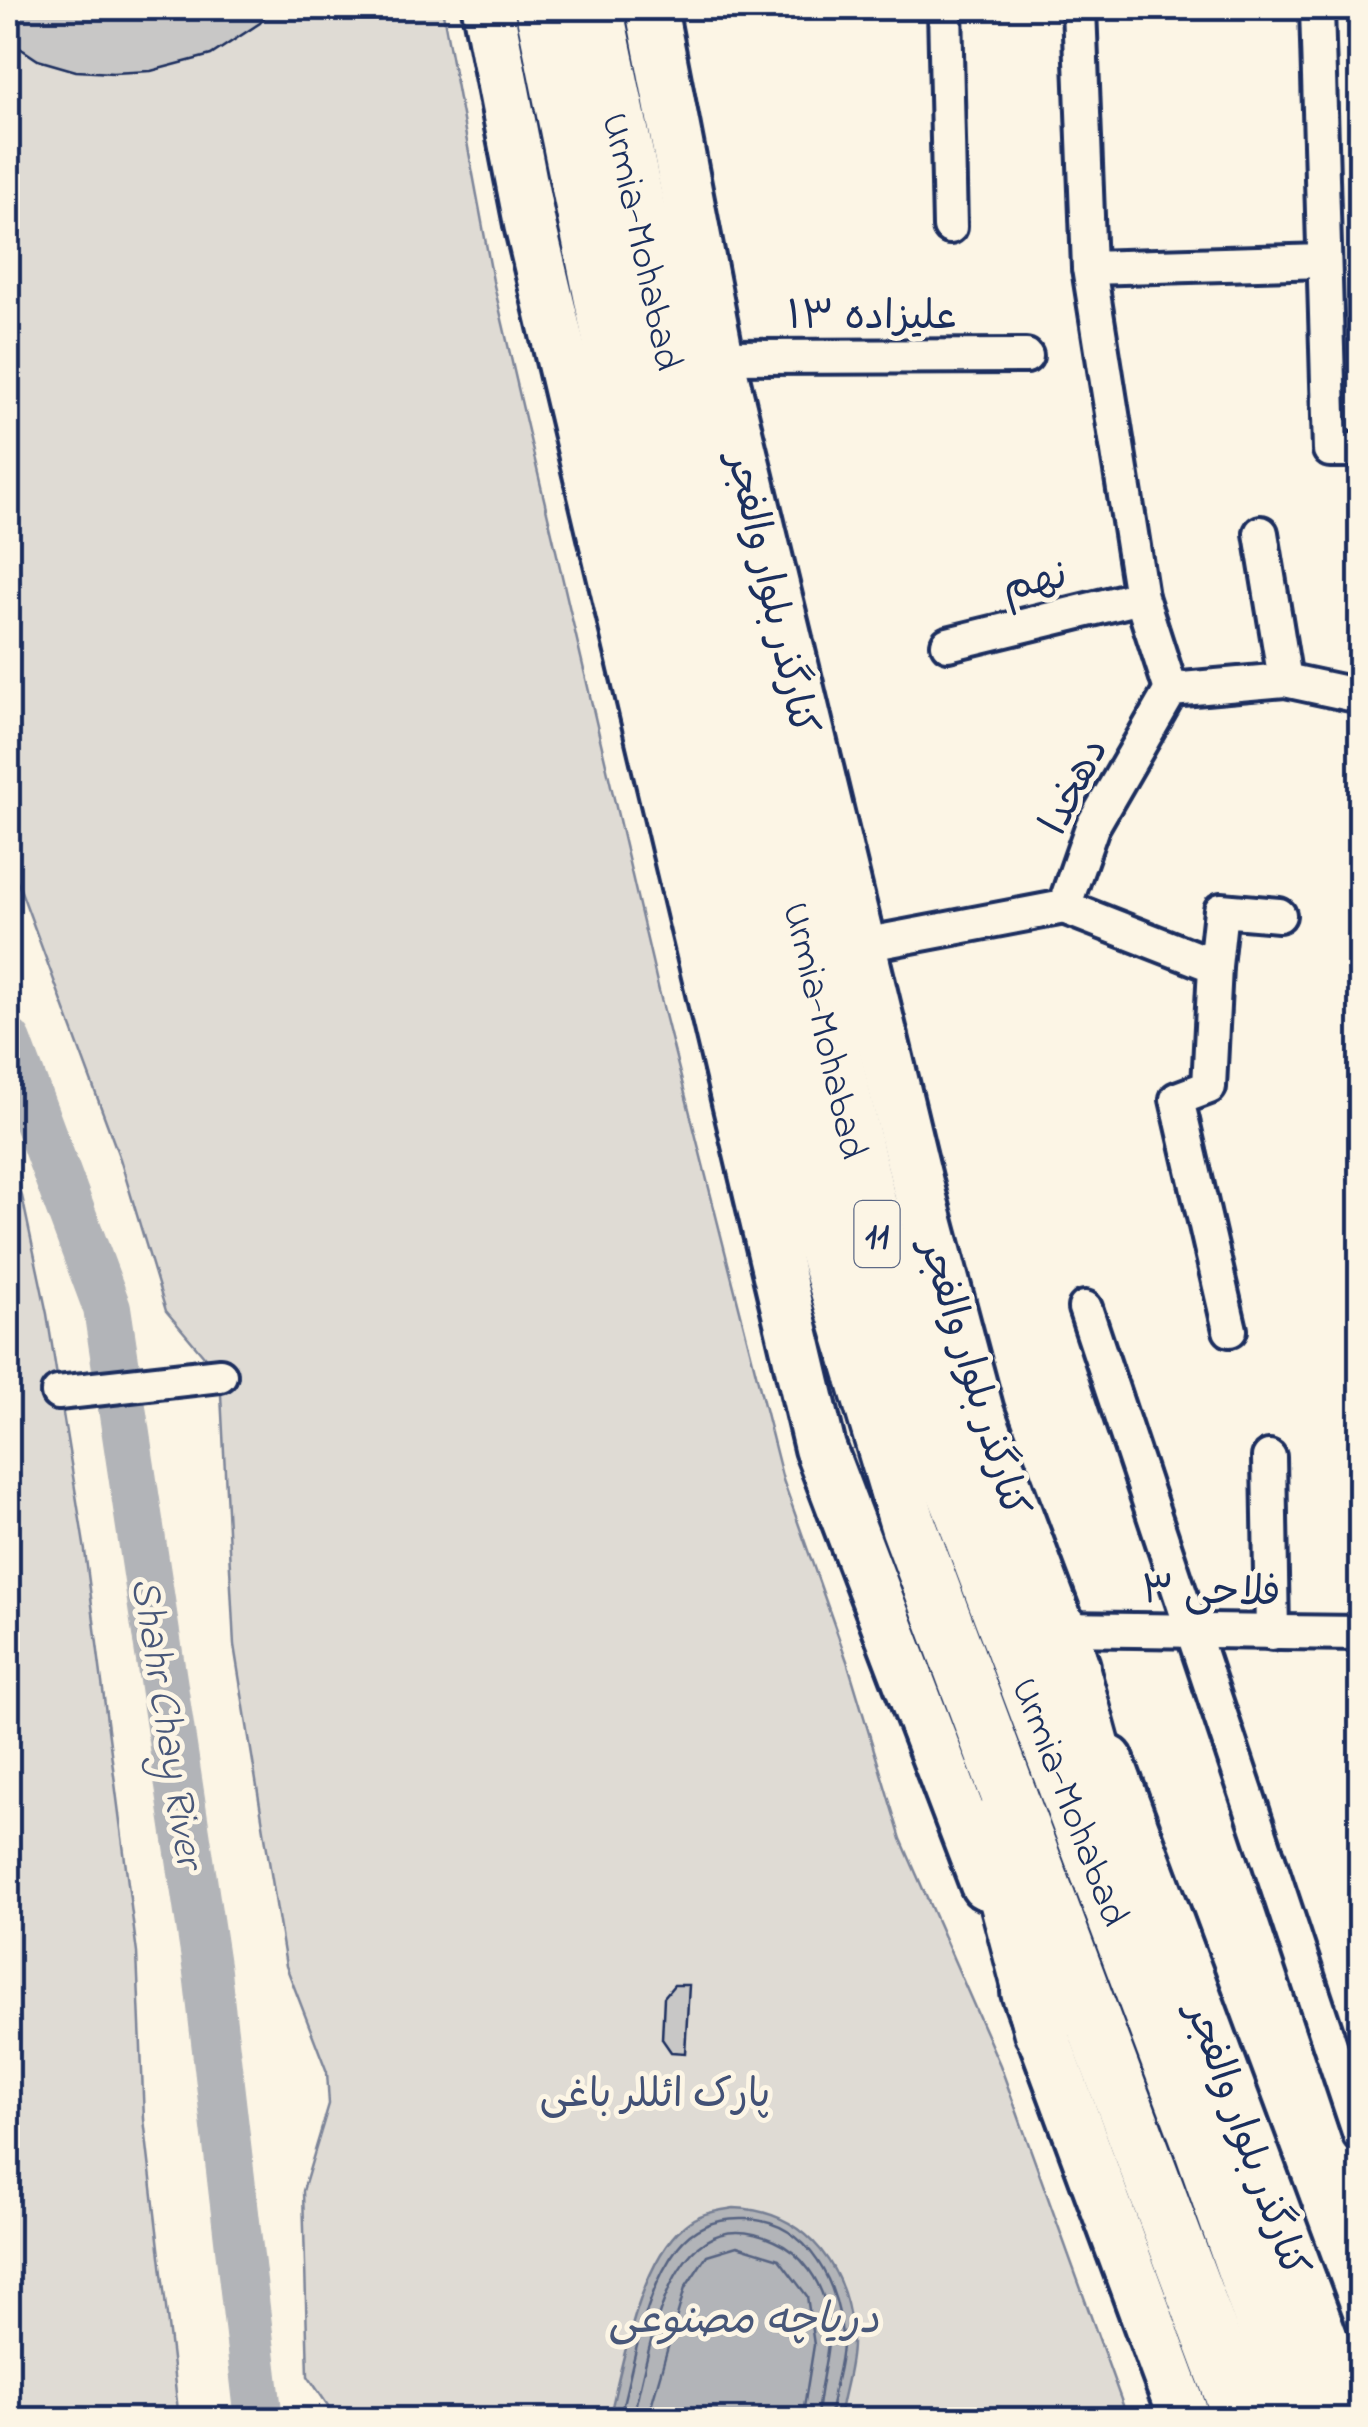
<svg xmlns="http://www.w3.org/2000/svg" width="1368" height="2427" viewBox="0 0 1368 2427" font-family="'Indie Flower','Playpen Sans Arabic',sans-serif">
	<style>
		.green { fill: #dfdbd4; stroke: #7d8599; stroke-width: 2.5 }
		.water { fill: #b2b4b8; stroke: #767f94; stroke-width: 2.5 }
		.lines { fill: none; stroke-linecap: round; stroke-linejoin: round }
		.shore { stroke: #576482; stroke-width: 2.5 }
		.river { stroke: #b2b4b8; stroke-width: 48 }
		.building { fill: #c8c7c6; stroke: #1b2f5e; stroke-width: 2.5 }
		.street-casing { stroke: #1b2f5e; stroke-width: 40 }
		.primary-casing { stroke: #1b2f5e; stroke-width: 58 }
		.highway-casing { stroke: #1b2f5e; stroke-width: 62 }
		.street { stroke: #fcf5e5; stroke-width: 32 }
		.primary { stroke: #fcf5e5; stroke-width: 50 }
		.highway { stroke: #fcf5e5; stroke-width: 55 }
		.labels { text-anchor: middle; stroke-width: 10; stroke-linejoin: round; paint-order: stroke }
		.shield { fill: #fcf5e5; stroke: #5e6a86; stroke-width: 2.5 }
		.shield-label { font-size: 38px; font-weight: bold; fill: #1b2f5e }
		.street-label { font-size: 40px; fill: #1b2f5e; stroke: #fcf5e5 }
		.park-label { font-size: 40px; fill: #425176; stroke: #fcf5e5 }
		.water-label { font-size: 42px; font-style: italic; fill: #485779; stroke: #fcf5e5 }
	</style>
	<rect width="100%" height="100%" fill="#fcf5e5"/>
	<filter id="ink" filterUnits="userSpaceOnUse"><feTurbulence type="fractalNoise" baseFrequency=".01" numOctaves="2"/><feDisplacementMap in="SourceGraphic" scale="20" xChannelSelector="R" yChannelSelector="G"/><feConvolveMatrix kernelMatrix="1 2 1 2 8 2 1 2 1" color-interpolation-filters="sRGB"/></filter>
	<g filter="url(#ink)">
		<g class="green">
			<polygon points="8,8 442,8 493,281 659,991 783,1480 847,1661 901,1839 1000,2065 1128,2419 337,2419 308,2376 303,2191 329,2104 327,2072 286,1966 234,1645 220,1375 166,1311 120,1159 8,856"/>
			<polygon points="8,1159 22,1196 47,1314 85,1551 137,1953 144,2119 179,2419 8,2419"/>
		</g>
		<path class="water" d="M 734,2208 C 809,2211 851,2272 852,2343 C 852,2369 842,2394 839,2419 L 609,2419 C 623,2364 639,2263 684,2226 C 698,2213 716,2211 734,2208 Z"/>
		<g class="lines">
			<g class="shore">
				<path d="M 619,2420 C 634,2365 643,2293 678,2247 C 695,2225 718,2218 745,2219 C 809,2221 842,2287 842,2344 C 841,2370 830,2394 830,2420"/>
				<path d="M 632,2420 C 651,2349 668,2193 774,2241 C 802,2253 822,2282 827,2312 C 833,2350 818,2383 817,2420"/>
				<polyline points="647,2420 685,2288 707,2255 737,2246 779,2259 807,2296 814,2345 802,2420"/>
			</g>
			<polyline class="river" points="8,1042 107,1308 207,1972 259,2420"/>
		</g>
		<g class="building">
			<polygon points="23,8 271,8 260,23 211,55 151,71 113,73 76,71 38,60 8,40"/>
			<polygon points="674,1985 689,1985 685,2053 671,2052 662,2039 664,1997"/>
		</g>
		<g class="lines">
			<defs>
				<g id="street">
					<polyline points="945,8 950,227"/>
					<polyline points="1079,8 1089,268 1323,261"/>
					<polyline points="1317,8 1330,450 1360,450"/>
					<polyline points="1089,268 1141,597 1171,690"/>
					<polyline points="718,357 1026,356"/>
					<polyline points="1261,533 1285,680"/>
					<polyline points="948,644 1141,597"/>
					<polyline points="1064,907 1215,966 1209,1087 1177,1099 1230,1330"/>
					<polyline points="858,946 1064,907 1092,827 1171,690 1285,680 1360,696"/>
					<polyline points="1215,966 1221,910 1279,915"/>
					<polyline points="1085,1308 1360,2135"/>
					<polyline points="58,1393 220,1375"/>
					<polyline points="1269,1457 1272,1633"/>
					<polyline points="1060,1629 1360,1633"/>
				</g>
				<g id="primary">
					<polyline points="488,8 530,224 820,1448 986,1884"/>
					<polyline points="651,8 718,357 918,1187 978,1412 1074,1667"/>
					<polyline points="1108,1761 1352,2420"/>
					<polyline points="1027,1992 1185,2420"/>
				</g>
				<g id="highway">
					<polyline points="543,8 614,356 819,1225 909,1527 1242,2420"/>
					<polyline points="595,8 668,359 869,1207 938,1446 1201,2145 1298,2420"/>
					<polyline points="1060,1629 1109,1809"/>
					<polyline points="989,1829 1042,2031"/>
				</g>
			</defs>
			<use href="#street" class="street-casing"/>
			<use href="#primary" class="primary-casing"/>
			<use href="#highway" class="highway-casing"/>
			<use href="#street" class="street"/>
			<use href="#primary" class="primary"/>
			<use href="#highway" class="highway"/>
		</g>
	</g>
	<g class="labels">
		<rect class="shield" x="854.5" y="1201" width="45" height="66" rx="8"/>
		<g class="shield-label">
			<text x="877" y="1247">11</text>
		</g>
		<g class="street-label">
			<text transform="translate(644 241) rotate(78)" y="14">Urmia-Mohabad</text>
			<text x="872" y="328">۱۳ علیزاده</text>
			<text transform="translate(1034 579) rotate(-13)" y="14">نهم</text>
			<text transform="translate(774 593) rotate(77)" y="14">کنارگذر بلوار والفجر</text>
			<text transform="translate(1072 785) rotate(-63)" y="14">دهخدا</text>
			<text transform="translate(827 1030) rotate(77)" y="14">Urmia-Mohabad</text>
			<text transform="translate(976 1377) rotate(73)" y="14">کنارگذر بلوار والفجر</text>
			<text transform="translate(1211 1589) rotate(1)" y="14">فلاحی ۳</text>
			<text transform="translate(1072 1801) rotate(69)" y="14">Urmia-Mohabad</text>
			<text transform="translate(1249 2139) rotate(70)" y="14">کنارگذر بلوار والفجر</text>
		</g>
		<g class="park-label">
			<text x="655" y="2106">پارک ائللر باغی</text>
		</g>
		<g class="water-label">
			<text transform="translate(170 1722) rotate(81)" y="15">Shahr Chay River</text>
			<text x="744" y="2332">دریاچه مصنوعی</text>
		</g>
	</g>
	<rect width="1368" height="2427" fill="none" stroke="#fcf5e5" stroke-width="40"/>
	<rect x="20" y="20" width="1328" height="2387" fill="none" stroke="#1b2f5e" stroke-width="4" filter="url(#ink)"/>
</svg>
